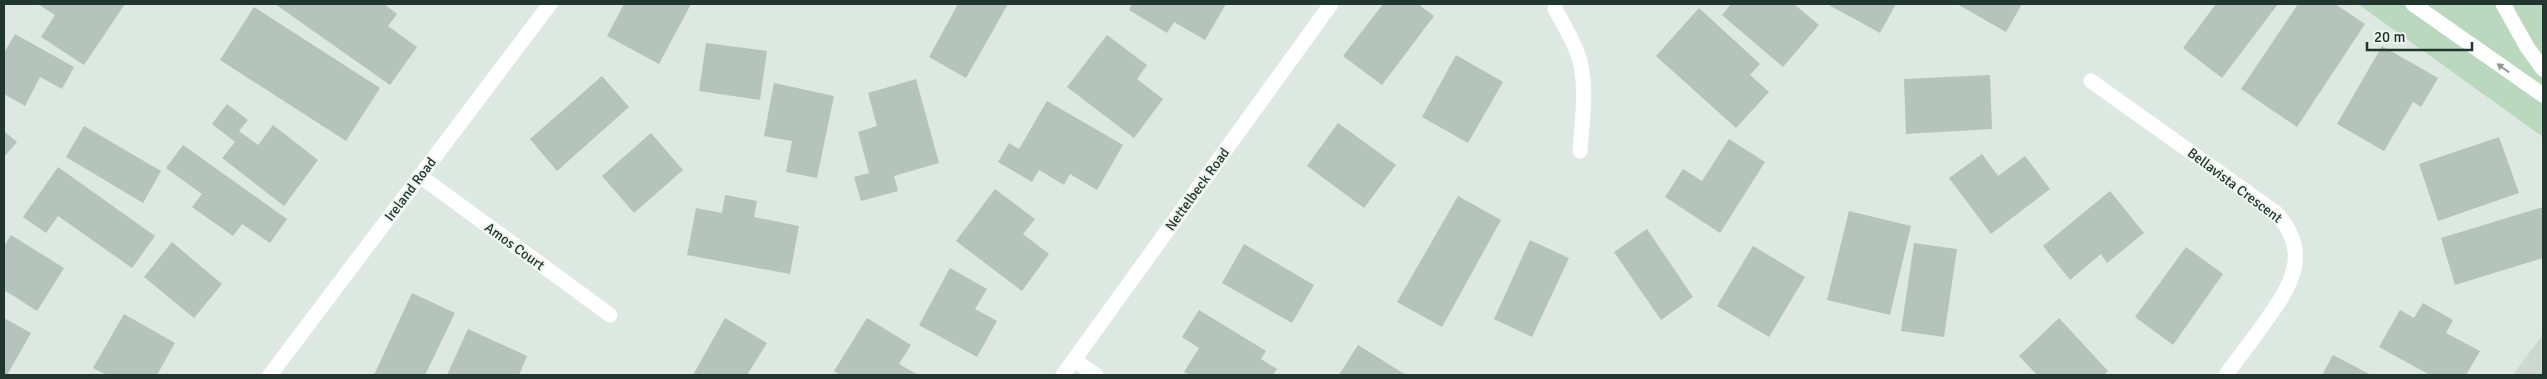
<svg xmlns="http://www.w3.org/2000/svg" width="2547" height="379" viewBox="0 0 2547 379" font-family="Signika,sans-serif">
	<style>
		.built { fill: #cdd8d1 }
		.green { fill: #b9d8bd }
		.building { fill: #b4c3bb }
		.lines { fill: none; stroke-linecap: round; stroke-linejoin: round }
		.minor { stroke: #fff; stroke-width: 15 }
		.oneway { fill: #909a96 }
		.labels { text-anchor: middle; stroke-width: 4; stroke-linejoin: round; paint-order: stroke }
		.street-label { font-size: 14px; fill: #21362e; stroke: #eef5f1 }
	</style>
	<rect width="100%" height="100%" fill="#dee8e2"/>
	<polygon class="built" points="2543,334 2543,375 2513,375"/>
	<polygon class="green" points="2358,4 2543,4 2543,137"/>
	<g class="building">
		<polygon points="38,4 125,4 84,65 41,37 55,15"/>
		<polygon points="275,4 384,4 397,14 388,26 417,47 390,85"/>
		<polygon points="624,4 691,4 659,64 607,36"/>
		<polygon points="958,4 1008,4 966,78 929,57"/>
		<polygon points="1132,4 1226,4 1205,40 1174,22 1167,33 1129,10"/>
		<polygon points="1383,4 1418,4 1434,16 1382,85 1343,56"/>
		<polygon points="1731,4 1794,4 1819,25 1783,67 1722,15"/>
		<polygon points="1827,4 1896,4 1880,33"/>
		<polygon points="1957,4 2022,4 2006,32"/>
		<polygon points="2216,4 2278,4 2222,78 2183,48"/>
		<polygon points="2298,4 2335,4 2365,24 2297,127 2241,89"/>
		<polygon points="254,7 380,88 346,141 220,60"/>
		<polygon points="1699,8 1760,64 1750,75 1769,92 1736,128 1656,56"/>
		<polygon points="15,34 74,67 62,89 40,77 25,106 4,94 4,53"/>
		<polygon points="1107,35 1147,65 1137,79 1163,99 1134,138 1067,87"/>
		<polygon points="706,43 767,51 760,100 699,91"/>
		<polygon points="2382,46 2438,78 2421,107 2413,102 2384,151 2337,124"/>
		<polygon points="1456,55 1503,82 1468,143 1422,117"/>
		<polygon points="1990,75 1992,129 1906,134 1904,79"/>
		<polygon points="602,76 629,107 557,171 530,139"/>
		<polygon points="916,79 939,163 894,176 898,191 861,201 854,177 869,173 858,132 877,126 868,93"/>
		<polygon points="774,83 834,96 817,178 786,172 792,141 764,136"/>
		<polygon points="1047,101 1123,145 1097,190 1070,174 1064,185 1039,170 1032,182 998,162 1009,143 1019,149"/>
		<polygon points="227,104 248,120 239,131 258,145 273,125 318,160 284,206 222,158 235,142 212,124"/>
		<polygon points="1338,123 1396,165 1364,208 1307,166"/>
		<polygon points="84,126 161,171 143,203 66,157"/>
		<polygon points="4,131 17,142 4,157"/>
		<polygon points="651,133 683,170 634,213 602,176"/>
		<polygon points="2499,137 2519,193 2438,221 2419,164"/>
		<polygon points="1729,139 1765,162 1720,233 1665,197 1683,169 1702,181"/>
		<polygon points="183,145 287,219 270,243 242,224 233,236 192,207 202,194 166,168"/>
		<polygon points="1982,154 1998,176 2025,156 2050,189 1991,234 1949,178"/>
		<polygon points="58,167 155,236 132,268 58,216 46,233 23,217"/>
		<polygon points="995,189 1035,219 1023,234 1049,254 1022,291 956,241"/>
		<polygon points="2110,191 2144,233 2107,263 2101,254 2070,280 2043,246"/>
		<polygon points="725,195 757,201 754,217 799,226 790,274 687,255 696,208 722,213"/>
		<polygon points="1458,196 1501,220 1442,327 1397,302"/>
		<polygon points="2543,207 2543,258 2455,285 2441,238"/>
		<polygon points="1849,211 1911,226 1890,315 1827,300"/>
		<polygon points="1647,229 1693,297 1661,320 1614,252"/>
		<polygon points="11,235 64,268 37,311 4,290 4,246"/>
		<polygon points="1530,240 1569,258 1532,337 1494,319"/>
		<polygon points="172,242 222,284 194,318 144,277"/>
		<polygon points="1914,243 1957,249 1944,337 1901,331"/>
		<polygon points="1244,244 1314,285 1292,323 1222,283"/>
		<polygon points="1753,246 1805,277 1769,337 1717,306"/>
		<polygon points="2186,247 2223,274 2173,345 2135,317"/>
		<polygon points="950,268 987,289 975,309 997,321 977,357 919,325"/>
		<polygon points="412,293 455,313 425,375 374,375"/>
		<polygon points="2423,303 2453,320 2446,333 2480,351 2466,375 2430,375 2379,347 2400,310 2414,318"/>
		<polygon points="1199,310 1266,351 1261,359 1277,369 1273,375 1190,375 1184,372 1199,348 1182,337"/>
		<polygon points="124,314 175,343 157,375 107,375 93,368"/>
		<polygon points="4,318 31,333 7,375 4,375"/>
		<polygon points="725,318 767,343 747,375 693,375"/>
		<polygon points="867,318 911,345 899,364 918,375 840,375 834,371"/>
		<polygon points="2059,318 2108,371 2104,375 2037,375 2019,356"/>
		<polygon points="468,329 527,356 519,375 447,375"/>
		<polygon points="1358,345 1406,375 1339,375"/>
		<polygon points="2333,355 2371,375 2322,375"/>
	</g>
	<g class="lines">
		<g class="minor">
			<polyline points="2413,4 2543,95"/>
			<polyline points="2503,4 2527,47 2543,69"/>
			<path d="M 1555,9 C 1564,25 1575,43 1580,61 C 1587,90 1582,122 1580,151"/>
			<path d="M 2091,81 L 2275,212 C 2314,253 2290,287 2263,325 C 2251,342 2238,358 2226,375"/>
			<polyline points="420,176 610,315"/>
			<polyline points="1074,360 1096,375"/>
			<polyline points="270,375 550,4"/>
			<polyline points="1063,375 1331,4"/>
		</g>
	</g>
	<defs><path id="oneway-solid" d="M-6-.8H1V-3.2L6.5 0L1 3.2V.8H-6Z" transform="scale(1.25)"/></defs>
	<use class="oneway" href="#oneway-solid" transform="translate(2503 68) rotate(-144)"/>
	<g class="labels">
		<g class="street-label">
			<text transform="translate(2235 185) rotate(37)" y="5">Bellavista Crescent</text>
			<text transform="translate(410 189) rotate(-53)" y="5">Ireland Road</text>
			<text transform="translate(1197 189) rotate(-54)" y="5">Nettelbeck Road</text>
			<text transform="translate(515 246) rotate(36)" y="5">Amos Court</text>
		</g>
	</g>
	<rect width="2547" height="379" fill="none" stroke="#21362e" stroke-width="10"/>
	<path d="M2367 42v8h105v-8" fill="none" stroke="#21362e" stroke-width="2.5"/>
	<text x="2374" y="42" font-size="15" fill="#21362e" stroke="#eef5f1" stroke-width="4" paint-order="stroke">20 m</text>
</svg>
